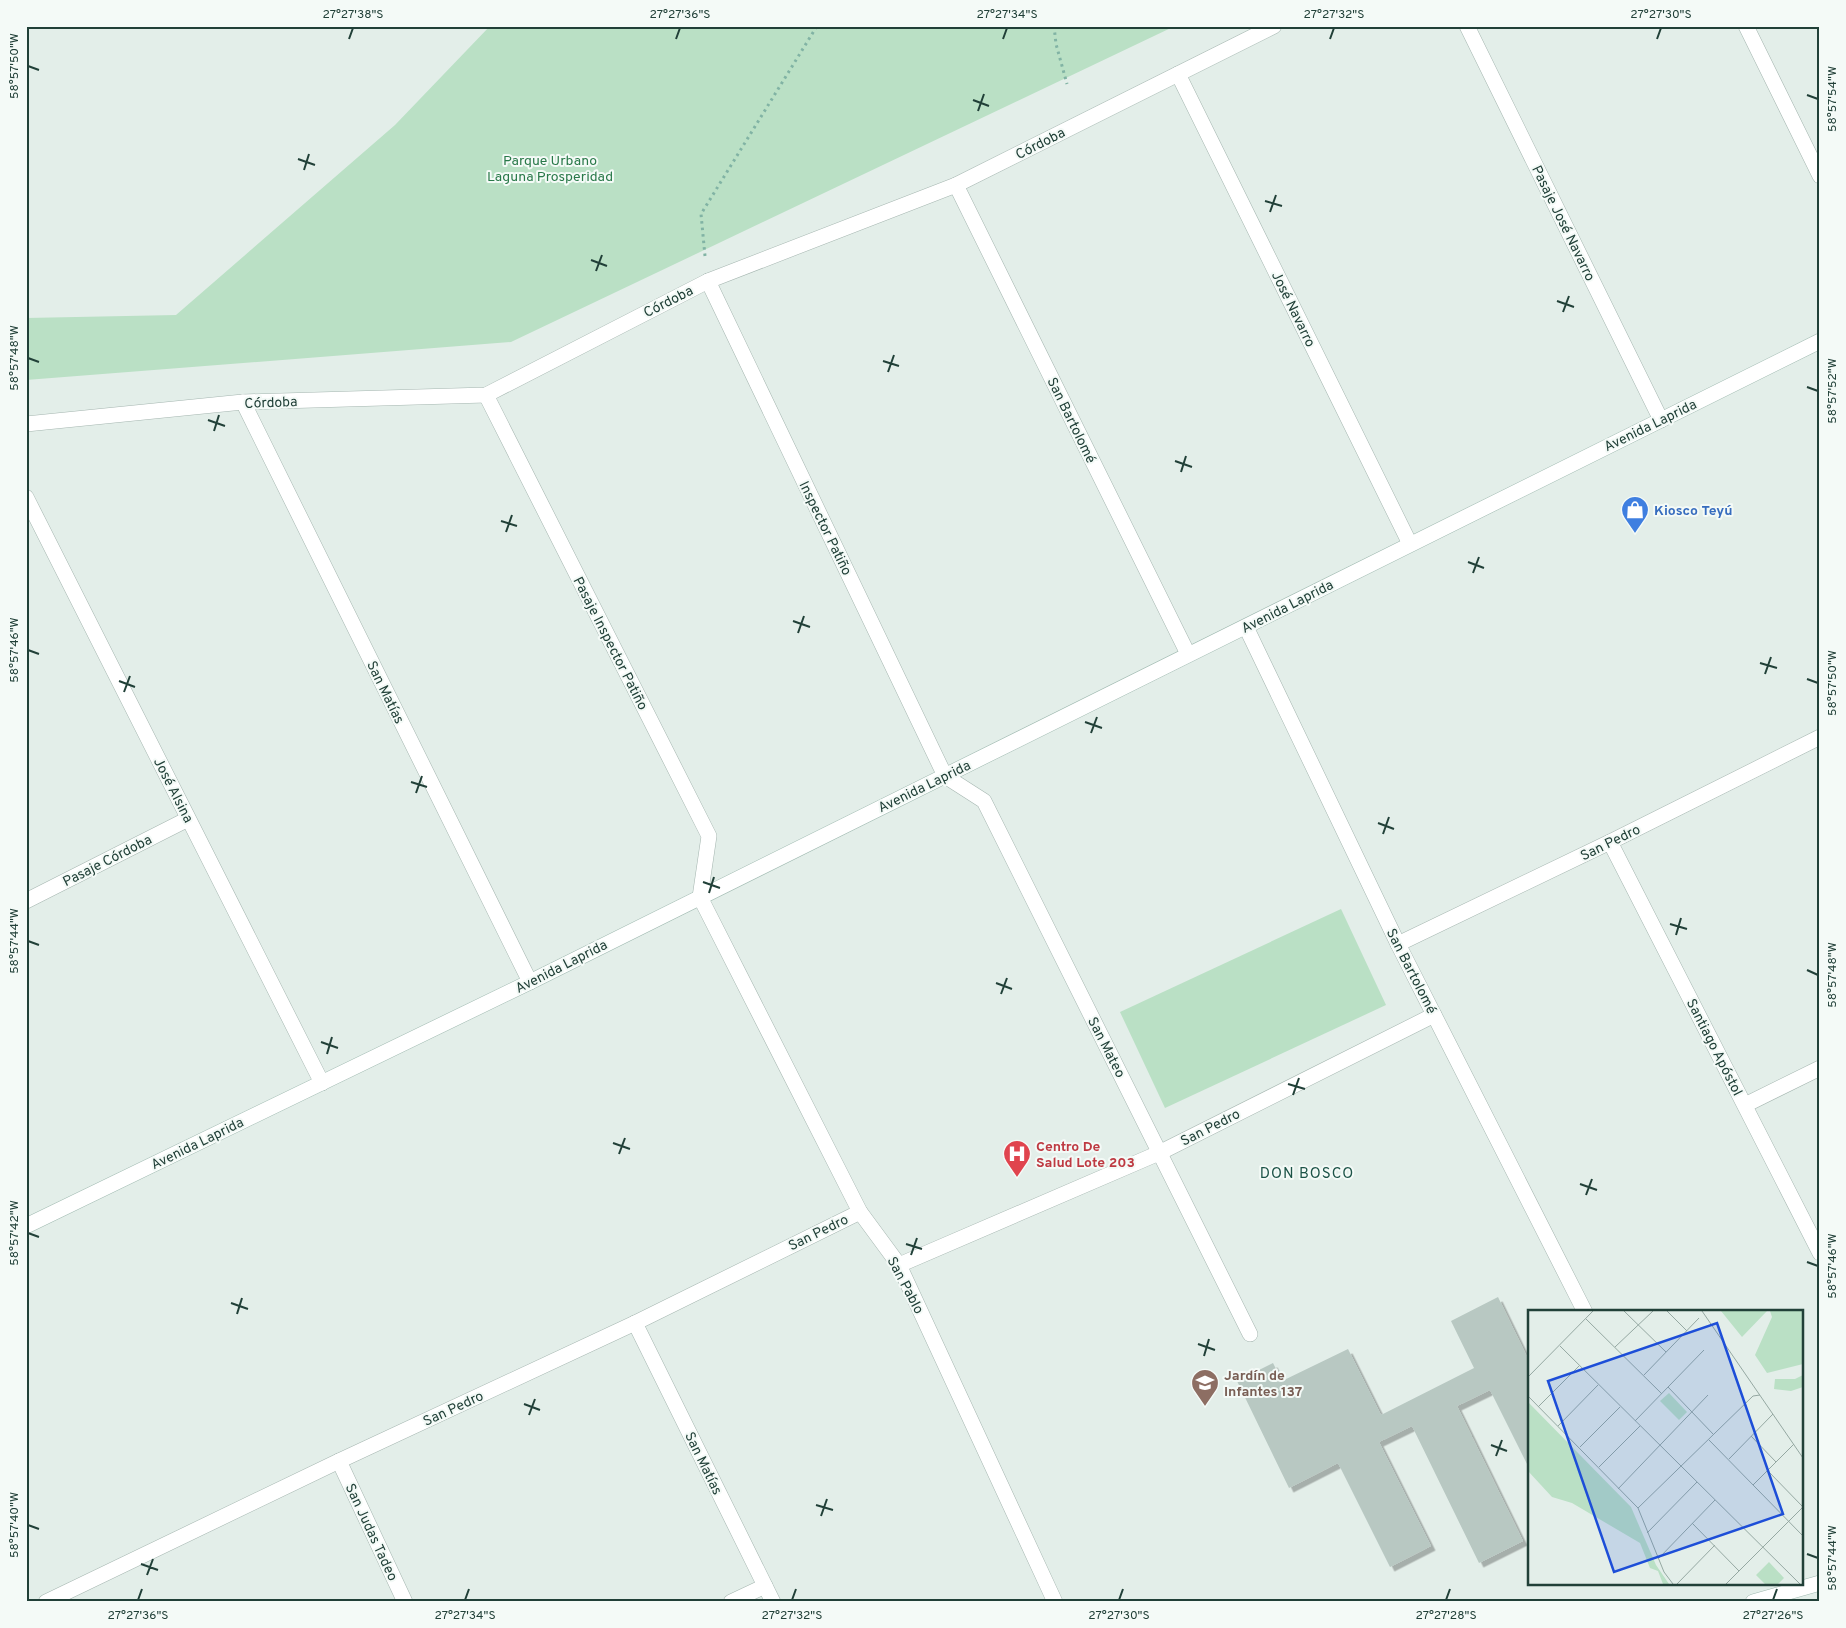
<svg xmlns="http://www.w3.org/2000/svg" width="1846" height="1628" viewBox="0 0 1846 1628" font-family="Overpass,sans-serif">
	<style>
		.green { fill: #bae0c5 }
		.building { fill: #b8c8c2; filter: url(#shadow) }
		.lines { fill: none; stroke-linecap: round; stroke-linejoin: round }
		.street-casing { stroke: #a5b6b0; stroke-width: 16 }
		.secondary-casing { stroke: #a0bab1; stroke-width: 16 }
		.path { stroke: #81b3a4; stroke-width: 3; stroke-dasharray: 2.5 4; stroke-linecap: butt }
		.street { stroke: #fff; stroke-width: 15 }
		.secondary { stroke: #fff; stroke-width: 15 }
		.ticks { fill: none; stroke: #214038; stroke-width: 2 }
		.labels { text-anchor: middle; stroke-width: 4; stroke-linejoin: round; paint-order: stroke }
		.street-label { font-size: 14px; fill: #214038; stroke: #f4faf7 }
		.park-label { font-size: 14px; fill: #297949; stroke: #f4faf7 }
		.shop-label { font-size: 14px; font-weight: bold; fill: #366cbe; stroke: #f4faf7; text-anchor: start }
		.health-label { font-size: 14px; font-weight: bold; fill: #be3a42; stroke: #f4faf7; text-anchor: start }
		.education-label { font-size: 14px; font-weight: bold; fill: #785e54; stroke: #f4faf7; text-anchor: start }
		.neighbourhood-label { font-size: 15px; letter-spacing: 1px; fill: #1c5347; stroke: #f4faf7 }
		.inset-road { fill: none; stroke: #95a8a2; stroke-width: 1 }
		.view { fill: #1d4ed8; fill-opacity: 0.15; stroke: #1d4ed8; stroke-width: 2.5 }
		.inset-edge { fill: none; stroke: #214038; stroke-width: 2.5 }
		.neatline { fill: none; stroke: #214038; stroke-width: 2 }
		.ticks-label { font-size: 12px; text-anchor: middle; fill: #214038 }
	</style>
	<defs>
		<filter id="shadow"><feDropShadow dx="4.5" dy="4.5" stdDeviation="0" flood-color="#0004"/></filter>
	</defs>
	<rect width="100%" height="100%" fill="#e3eee9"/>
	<g class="green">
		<polygon points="490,26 1175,26 511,342 26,380 26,318 176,315 395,125"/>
		<polygon points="1341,909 1386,1005 1165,1108 1120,1012"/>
	</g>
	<polygon class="building" points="1498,1297 1530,1363 1530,1470 1490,1390 1457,1406 1523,1541 1479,1563 1412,1426 1379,1442 1431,1546 1390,1567 1338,1463 1289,1488 1237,1381 1273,1363 1282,1381 1348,1349 1381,1415 1474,1368 1451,1321"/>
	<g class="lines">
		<defs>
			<g id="street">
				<polyline points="1467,26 1661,420"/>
				<polyline points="1746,26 1820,176"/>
				<polyline points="1178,74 1410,544"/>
				<polyline points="956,185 1188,654"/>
				<polyline points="708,281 945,776 984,801 1250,1334"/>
				<polyline points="486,395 709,836 700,897 860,1212 899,1265 1055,1602"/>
				<polyline points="243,402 530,982"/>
				<polyline points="26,424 243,402 486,395 708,281 956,185 1274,26"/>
				<polyline points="26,497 322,1083"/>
				<polyline points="1246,627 1398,944 1585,1312"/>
				<polyline points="1610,842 1820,1253"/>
				<polyline points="26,901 188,819"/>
				<polyline points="1398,944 1610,842 1820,737"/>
				<polyline points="1745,1105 1820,1068"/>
				<polyline points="899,1265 1159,1153 1434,1015"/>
				<polyline points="635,1323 773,1602"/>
				<polyline points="339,1461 405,1602"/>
				<polyline points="46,1602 339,1461 635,1323 860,1212"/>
				<polyline points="731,1602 765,1586"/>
			</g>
			<g id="secondary">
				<polyline points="26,1226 530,982 1820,341"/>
				<polyline points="1753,1602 1820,1583"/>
			</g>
		</defs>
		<use href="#street" class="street-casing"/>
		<use href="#secondary" class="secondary-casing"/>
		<g class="path">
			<polyline points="1054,26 1056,44 1067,84"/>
			<polyline points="705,256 701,214 817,26"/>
		</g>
		<use href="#street" class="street"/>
		<use href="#secondary" class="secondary"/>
	</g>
	<path class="ticks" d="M 349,39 L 353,28M 676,39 L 680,28M 1003,39 L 1007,28M 1330,39 L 1334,28M 1657,39 L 1661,28M 28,66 L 39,70M 1807,95 L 1818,99M 973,100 L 989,106M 978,111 L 984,94M 298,159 L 315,165M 304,170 L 309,154M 1265,201 L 1282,206M 1270,212 L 1276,195M 591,260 L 607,266M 596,271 L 602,255M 1557,301 L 1574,307M 1563,312 L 1569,296M 28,358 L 39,362M 883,361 L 899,366M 888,372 L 894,355M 1807,387 L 1818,391M 208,420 L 225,426M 214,431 L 219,415M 1175,461 L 1192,467M 1181,472 L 1186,456M 501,521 L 517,526M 506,532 L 512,515M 1468,562 L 1484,568M 1473,573 L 1479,557M 793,621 L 810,627M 798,633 L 804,616M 28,650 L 39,654M 1760,663 L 1777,668M 1765,674 L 1771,657M 1807,679 L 1818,683M 119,681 L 135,687M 124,692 L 130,676M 1085,722 L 1102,728M 1091,733 L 1097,717M 411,782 L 427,787M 416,793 L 422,776M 1378,823 L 1394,829M 1383,834 L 1389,817M 703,882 L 720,888M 709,893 L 714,877M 1670,924 L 1687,929M 1676,935 L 1681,918M 28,941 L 39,945M 1807,970 L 1818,975M 996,983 L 1012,989M 1001,994 L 1007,978M 321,1042 L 338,1048M 327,1054 L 332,1037M 1288,1084 L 1305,1089M 1293,1095 L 1299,1078M 613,1143 L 630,1149M 619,1154 L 625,1138M 1580,1184 L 1597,1190M 1586,1195 L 1592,1179M 28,1233 L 39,1237M 906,1244 L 922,1249M 911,1255 L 917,1238M 1807,1262 L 1818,1266M 231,1303 L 248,1309M 237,1314 L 242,1298M 1198,1344 L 1215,1350M 1204,1356 L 1209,1339M 524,1404 L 540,1410M 529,1415 L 535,1399M 1491,1445 L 1507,1451M 1496,1456 L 1502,1440M 816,1505 L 833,1510M 821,1516 L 827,1499M 28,1525 L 39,1529M 1807,1554 L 1818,1558M 141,1564 L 158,1570M 147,1575 L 153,1559M 138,1600 L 142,1589M 465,1600 L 469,1589M 792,1600 L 796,1589M 1119,1600 L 1123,1589M 1446,1600 L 1450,1589M 1773,1600 L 1777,1589"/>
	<defs>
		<symbol id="shop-pin" viewBox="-11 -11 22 30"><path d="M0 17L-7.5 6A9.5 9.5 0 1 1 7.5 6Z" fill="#3f7fe0" stroke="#f4faf7"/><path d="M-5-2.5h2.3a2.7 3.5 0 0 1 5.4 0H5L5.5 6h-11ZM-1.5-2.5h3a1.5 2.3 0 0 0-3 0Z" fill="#fff"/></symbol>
		<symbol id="hospital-pin" viewBox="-11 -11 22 30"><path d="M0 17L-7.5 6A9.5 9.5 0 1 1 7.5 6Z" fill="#e0444e" stroke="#f4faf7"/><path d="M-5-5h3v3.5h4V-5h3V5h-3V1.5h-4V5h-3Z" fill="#fff"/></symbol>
		<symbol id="school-pin" viewBox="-11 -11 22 30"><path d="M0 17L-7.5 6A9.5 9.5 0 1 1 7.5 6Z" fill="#8d6e63" stroke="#f4faf7"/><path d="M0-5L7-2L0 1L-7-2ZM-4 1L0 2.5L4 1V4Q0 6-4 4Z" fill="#fff"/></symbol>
	</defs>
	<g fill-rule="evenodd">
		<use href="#shop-pin" x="1619" y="494" width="32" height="43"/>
		<use href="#hospital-pin" x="1001" y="1138" width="32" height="43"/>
		<use href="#school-pin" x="1189" y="1367" width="32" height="43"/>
	</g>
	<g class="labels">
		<g class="street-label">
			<text transform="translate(1040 143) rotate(-27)" y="5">Córdoba</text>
			<text transform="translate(1564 223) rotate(64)" y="5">Pasaje José Navarro</text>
			<text transform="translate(668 301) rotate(-27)" y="5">Córdoba</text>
			<text transform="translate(1294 309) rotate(64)" y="5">José Navarro</text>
			<text transform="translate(271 402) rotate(-2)" y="5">Córdoba</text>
			<text transform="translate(1072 420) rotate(64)" y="5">San Bartolomé</text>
			<text transform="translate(1650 425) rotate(-26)" y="5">Avenida Laprida</text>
			<text transform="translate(826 528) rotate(64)" y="5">Inspector Patiño</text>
			<text transform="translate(1287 606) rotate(-27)" y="5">Avenida Laprida</text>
			<text transform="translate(611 643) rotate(63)" y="5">Pasaje Inspector Patiño</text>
			<text transform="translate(386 692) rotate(64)" y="5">San Matías</text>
			<text transform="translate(924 786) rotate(-26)" y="5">Avenida Laprida</text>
			<text transform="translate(174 790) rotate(63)" y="5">José Alsina</text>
			<text transform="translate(1610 842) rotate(-26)" y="5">San Pedro</text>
			<text transform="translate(107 860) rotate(-27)" y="5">Pasaje Córdoba</text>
			<text transform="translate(561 966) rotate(-27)" y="5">Avenida Laprida</text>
			<text transform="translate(1412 971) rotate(63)" y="5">San Bartolomé</text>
			<text transform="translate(1107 1047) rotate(63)" y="5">San Mateo</text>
			<text transform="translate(1715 1047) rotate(63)" y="5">Santiago Apóstol</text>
			<text transform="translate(1210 1127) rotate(-27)" y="5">San Pedro</text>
			<text transform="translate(197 1143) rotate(-26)" y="5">Avenida Laprida</text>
			<text transform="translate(818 1232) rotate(-26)" y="5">San Pedro</text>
			<text transform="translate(906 1285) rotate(62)" y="5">San Pablo</text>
			<text transform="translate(453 1408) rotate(-25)" y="5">San Pedro</text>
			<text transform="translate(704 1463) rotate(64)" y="5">San Matías</text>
			<text transform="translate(372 1532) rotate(65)" y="5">San Judas Tadeo</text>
		</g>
		<g class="park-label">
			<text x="550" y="165">Parque Urbano<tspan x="550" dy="16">Laguna Prosperidad</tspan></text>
		</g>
		<g class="shop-label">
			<text x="1654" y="515">Kiosco Teyú</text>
		</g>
		<g class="health-label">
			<text x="1036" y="1151">Centro De<tspan x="1036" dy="16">Salud Lote 203</tspan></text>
		</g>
		<g class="education-label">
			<text x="1224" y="1380">Jardín de<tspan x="1224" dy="16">Infantes 137</tspan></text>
		</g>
		<g class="neighbourhood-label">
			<text x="1307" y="1178">DON BOSCO</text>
		</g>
	</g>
	<g transform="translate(1528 1310)">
		<rect width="275" height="275" fill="#e3eee9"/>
		<path d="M 193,1 L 239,1 L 214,27 ZM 242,1 L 275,1 L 275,54 L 239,63 L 227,45 L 244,7 ZM 275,65 L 275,77 L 263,81 L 246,79 L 247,69 L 267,69 ZM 141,83 L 159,102 L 151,110 L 132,91 ZM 0,92 L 103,197 L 128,255 L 141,274 L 135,274 L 130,261 L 122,258 L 112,233 L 44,193 L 24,187 L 0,161 ZM 241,252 L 256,268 L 250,274 L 237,274 L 228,265 Z" fill="#bae0c5"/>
		<path class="inset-road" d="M 96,1 L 138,42M 139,1 L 159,21M 174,1 L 275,148M 58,9 L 134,84M 32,36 L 272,274M 87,37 L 125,1M 116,65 L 171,8M 0,67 L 65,1M 140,77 L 185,124M 0,86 L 110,198 L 136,262 L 145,274M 10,97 L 51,56M 107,111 L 176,40M 30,116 L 70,75M 223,126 L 248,152M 181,130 L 275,226M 52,137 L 92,97M 201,149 L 245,104M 71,157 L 112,116M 240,161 L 275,197M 225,175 L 266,134M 90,179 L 180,85M 110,198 L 225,86 L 232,85M 164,213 L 211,261M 119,223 L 169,172M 131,248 L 187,190M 149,274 L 187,235M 198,274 L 275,197"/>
		<path class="view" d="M 189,13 L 255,204 L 86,262 L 20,71 Z"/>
		<rect width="275" height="275" class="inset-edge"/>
	</g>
	<rect width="1846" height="1628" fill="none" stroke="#f4faf7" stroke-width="55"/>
	<rect x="28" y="28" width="1790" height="1572" class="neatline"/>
	<g class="ticks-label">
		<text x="353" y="18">27°27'38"S</text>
		<text x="680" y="18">27°27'36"S</text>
		<text x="1007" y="18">27°27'34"S</text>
		<text x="1334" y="18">27°27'32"S</text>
		<text x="1661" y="18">27°27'30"S</text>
		<text transform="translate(14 66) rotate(-90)" y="4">58°57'50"W</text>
		<text transform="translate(1832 99) rotate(-90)" y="4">58°57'54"W</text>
		<text transform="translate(14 358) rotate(-90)" y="4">58°57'48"W</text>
		<text transform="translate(1832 391) rotate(-90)" y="4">58°57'52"W</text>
		<text transform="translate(14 650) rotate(-90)" y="4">58°57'46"W</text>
		<text transform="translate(1832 683) rotate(-90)" y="4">58°57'50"W</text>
		<text transform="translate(14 941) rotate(-90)" y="4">58°57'44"W</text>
		<text transform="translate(1832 975) rotate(-90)" y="4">58°57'48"W</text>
		<text transform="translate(14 1233) rotate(-90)" y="4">58°57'42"W</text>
		<text transform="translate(1832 1266) rotate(-90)" y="4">58°57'46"W</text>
		<text transform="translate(14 1525) rotate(-90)" y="4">58°57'40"W</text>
		<text transform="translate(1832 1558) rotate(-90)" y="4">58°57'44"W</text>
		<text x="138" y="1619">27°27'36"S</text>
		<text x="465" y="1619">27°27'34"S</text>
		<text x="792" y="1619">27°27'32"S</text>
		<text x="1119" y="1619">27°27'30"S</text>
		<text x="1446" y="1619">27°27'28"S</text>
		<text x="1773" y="1619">27°27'26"S</text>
	</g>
</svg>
